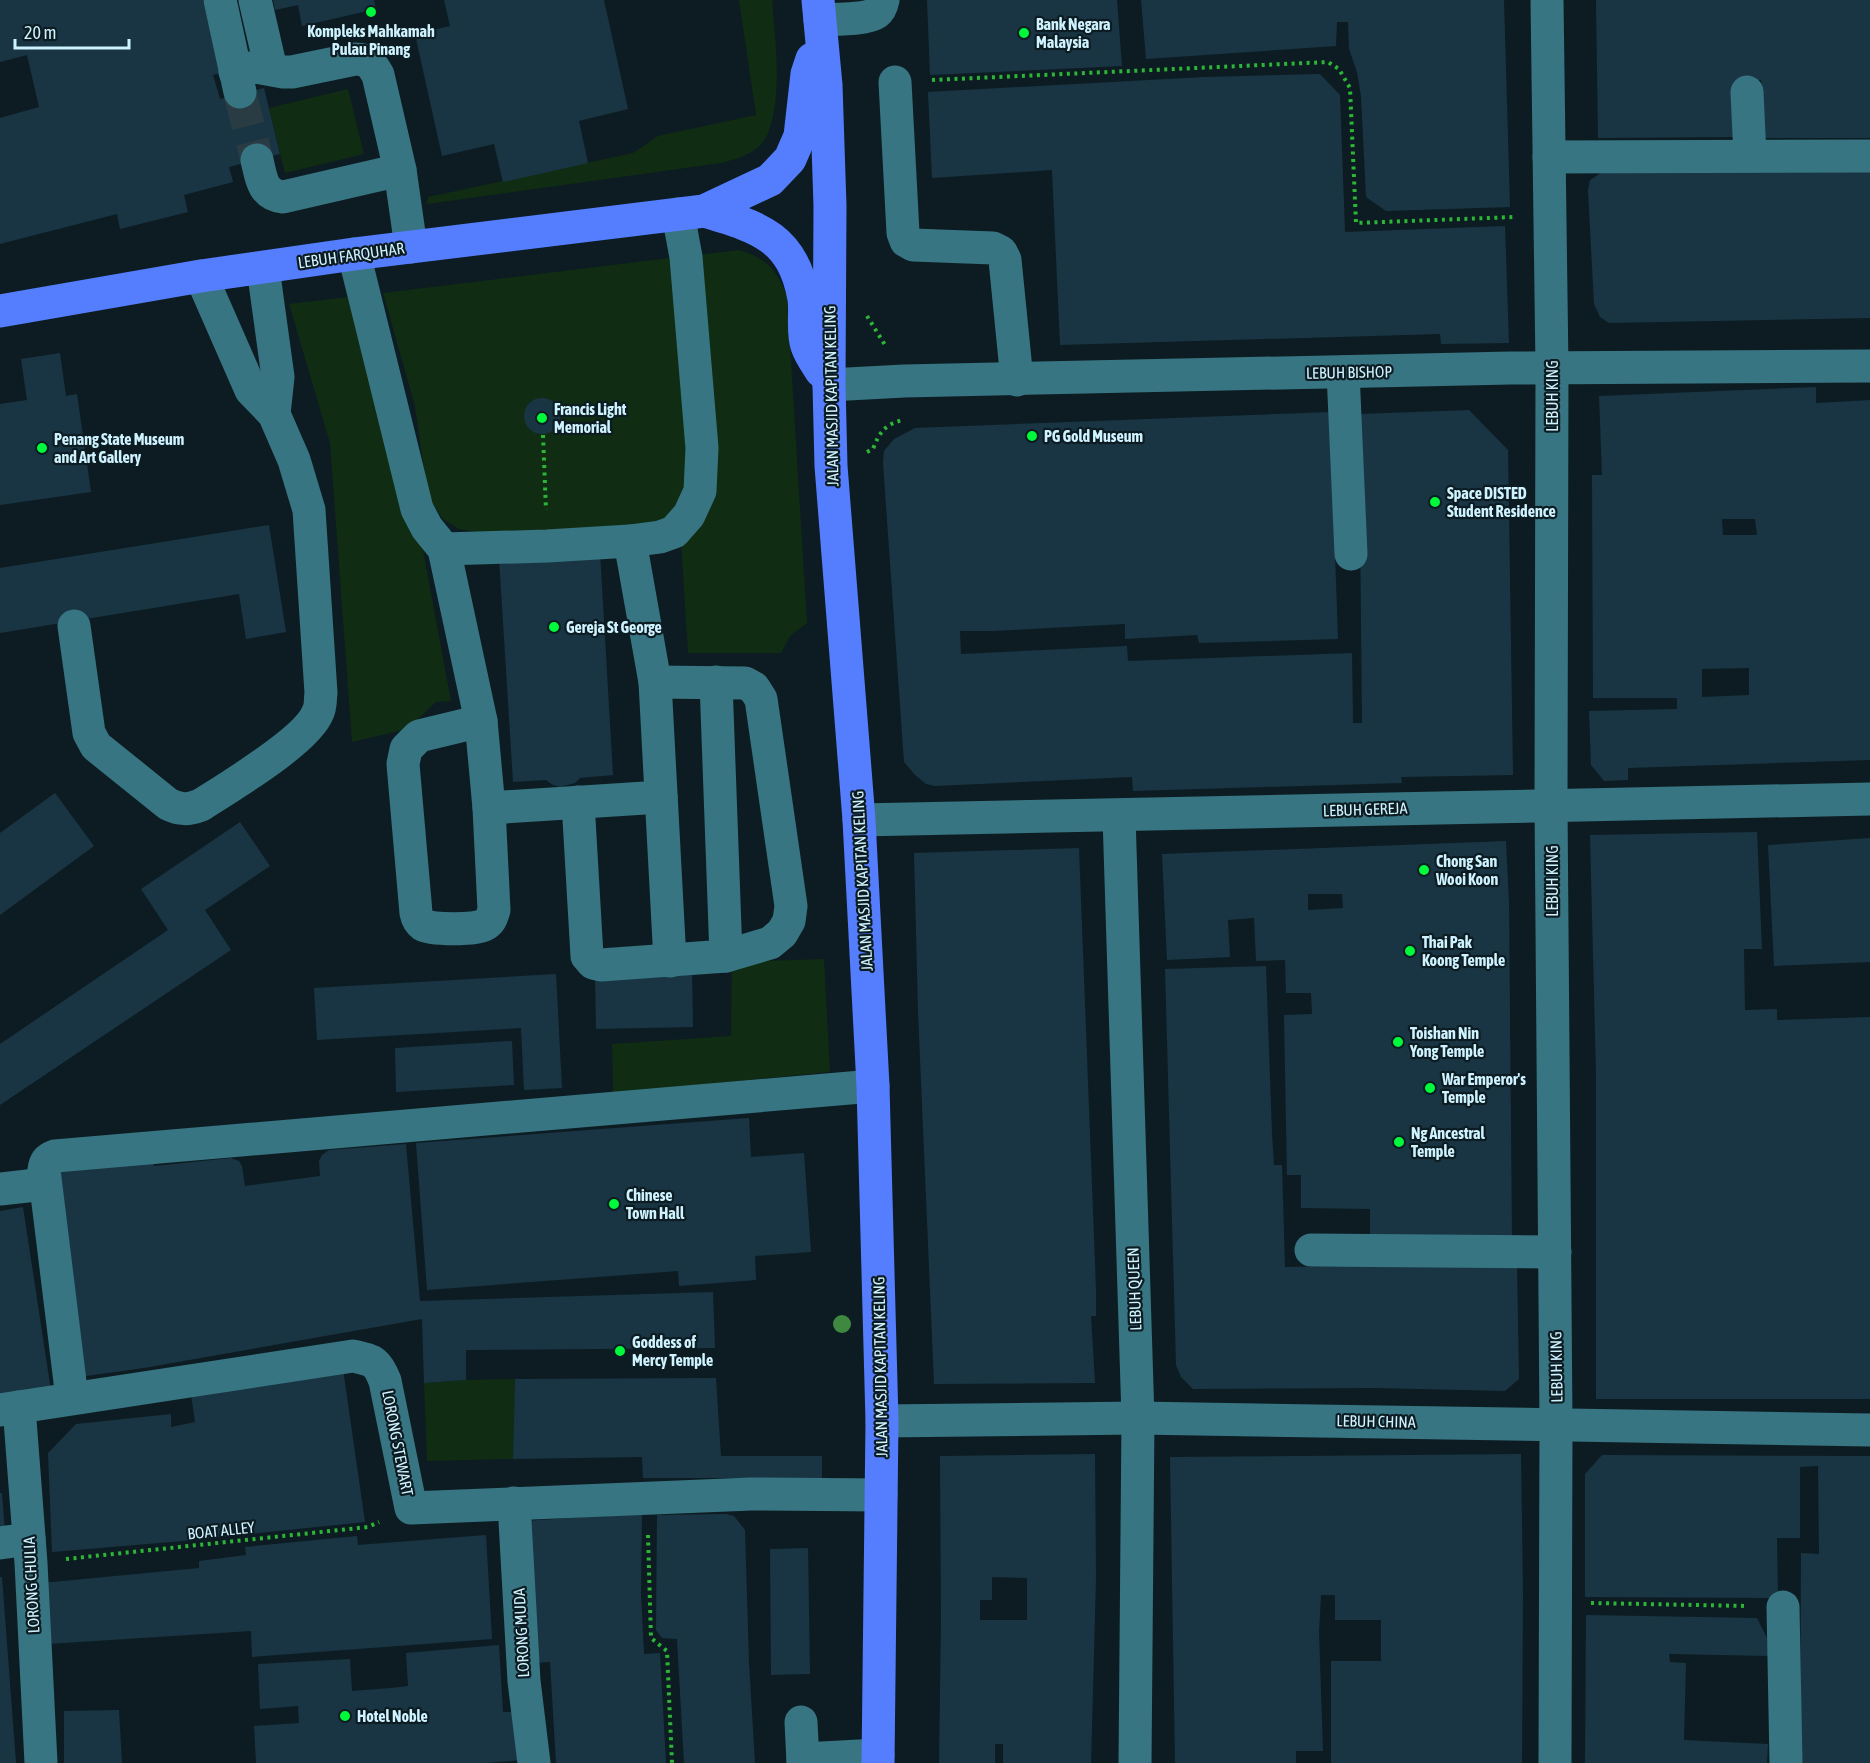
<svg xmlns="http://www.w3.org/2000/svg" width="1870" height="1763" viewBox="0 0 1870 1763" font-family="'Asap Condensed',sans-serif">
	<style>
		.green { fill: #102c13 }
		.building { fill: #193543; fill-rule: evenodd }
		.lines { fill: none; stroke-linecap: round; stroke-linejoin: round }
		.minor-tunnel { stroke: #2a3c43; stroke-width: 33; stroke-dasharray: 33 16; stroke-linecap: butt }
		.path { stroke: #2cb536; stroke-width: 4; stroke-dasharray: 3 4.5; stroke-linecap: butt }
		.minor { stroke: #377582; stroke-width: 33 }
		.major { stroke: #557eff; stroke-width: 33 }
		.tree { fill: #3f8840 }
		.poi-dot { fill: #00f93a; stroke: #0d1c22; stroke-width: 2 }
		.labels { text-anchor: middle; stroke-width: 4.5; stroke-linejoin: round; paint-order: stroke }
		.poi-label { font-size: 16px; font-weight: bold; fill: #cef3ff; stroke: #0d1c22; text-anchor: start }
		.street-label { font-size: 16px; fill: #cef3ff; stroke: #0d1c22 }
	</style>
	<rect width="100%" height="100%" fill="#0d1c22"/>
	<g class="green">
		<path d="M 739,0 L 772,0 C 775,38 784,105 765,139 C 756,154 737,159 721,163 L 427,204 L 428,197 L 633,153 L 658,136 L 756,115 Z"/>
		<polygon points="348,89 364,154 285,173 269,108"/>
		<path d="M 739,250 C 766,258 777,270 787,296 L 807,623 L 790,636 L 781,653 L 688,653 L 681,541 L 698,255 Z"/>
		<polygon points="670,258 690,441 682,501 663,527 495,535 459,529 443,519 428,497 415,406 383,293"/>
		<polygon points="348,297 422,545 451,701 436,702 407,729 352,742 330,443 289,304"/>
		<polygon points="824,959 830,1072 613,1093 612,1044 731,1036 732,962"/>
		<polygon points="515,1379 513,1459 427,1461 424,1383 466,1380"/>
	</g>
	<g class="building">
		<polygon points="0,0 203,0 221,73 213,75 220,99 264,88 280,154 229,167 233,182 184,195 188,212 120,229 117,214 0,244 0,118 39,107 27,55 0,62"/>
		<polygon points="273,0 374,0 376,9 302,26 298,5 275,10"/>
		<polygon points="444,0 604,0 628,109 579,121 588,163 503,182 494,144 442,156 415,34 450,26"/>
		<polygon points="927,0 1117,0 1122,66 930,75"/>
		<polygon points="1141,0 1504,0 1510,207 1386,211 1366,197 1361,96 1357,72 1349,49 1348,22 1337,22 1336,46 1146,59"/>
		<polygon points="1596,0 1870,0 1870,138 1763,138 1761,80 1737,80 1738,137 1598,138"/>
		<polygon points="1320,74 1340,95 1345,232 1505,226 1509,343 1441,344 1440,334 1060,345 1052,170 932,178 928,92 1204,77"/>
		<polygon points="1870,170 1870,318 1609,323 1600,317 1594,304 1588,190 1590,180 1604,171"/>
		<polygon points="60,353 66,396 77,394 91,492 0,505 0,404 27,400 21,359"/>
		<path d="M 1816,387 L 1816,403 L 1870,400 L 1870,760 L 1628,768 L 1628,780 L 1604,781 L 1591,765 L 1589,711 L 1677,709 L 1677,698 L 1593,698 L 1592,475 L 1602,475 L 1599,396 ZM 1722,519 L 1755,519 L 1757,535 L 1723,535 ZM 1749,668 L 1749,695 L 1702,697 L 1702,669 Z"/>
		<circle cx="542" cy="416" r="18"/>
		<polygon points="1469,410 1508,450 1513,775 1401,777 1402,783 1133,791 1132,777 935,786 926,784 915,775 904,762 883,463 884,451 894,439 915,428 1330,412 1338,639 1199,643 1197,635 1125,639 1125,624 994,631 960,631 961,654 1127,646 1128,661 1352,653 1353,723 1362,723 1359,414"/>
		<polygon points="269,525 286,632 246,639 239,594 0,633 0,568"/>
		<polygon points="600,552 613,775 580,778 575,783 560,787 553,785 546,780 513,782 499,558"/>
		<polygon points="55,793 94,846 0,915 0,833"/>
		<polygon points="240,822 270,866 205,910 231,950 0,1105 0,1044 168,930 141,889"/>
		<polygon points="1757,832 1762,949 1744,949 1745,1010 1777,1009 1777,1020 1870,1017 1870,1399 1596,1399 1596,1073 1590,835"/>
		<polygon points="1870,838 1870,962 1774,966 1768,845"/>
		<path d="M 1506,841 L 1509,903 L 1512,1241 L 1370,1240 L 1370,1209 L 1301,1208 L 1301,1175 L 1287,1175 L 1284,1015 L 1312,1014 L 1311,993 L 1286,993 L 1285,960 L 1256,961 L 1254,918 L 1228,920 L 1230,957 L 1167,960 L 1162,854 ZM 1308,894 L 1342,894 L 1343,908 L 1308,910 Z"/>
		<polygon points="1079,848 1096,1290 1096,1316 1091,1316 1095,1383 934,1384 918,1011 914,853"/>
		<polygon points="1266,966 1272,1134 1274,1165 1282,1165 1285,1267 1517,1264 1519,1379 1505,1391 1376,1388 1193,1389 1181,1377 1176,1365 1165,969"/>
		<polygon points="692,972 693,1027 596,1029 595,974"/>
		<polygon points="556,974 562,1088 524,1090 521,1028 317,1040 314,988"/>
		<polygon points="512,1041 514,1085 396,1092 395,1048"/>
		<polygon points="749,1118 751,1157 804,1153 811,1252 755,1256 756,1280 679,1286 678,1271 427,1290 416,1143"/>
		<polygon points="406,1144 420,1301 713,1292 715,1348 466,1350 466,1380 424,1383 422,1319 144,1368 79,1377 59,1168 153,1158 154,1166 231,1158 239,1161 242,1166 245,1186 320,1176 319,1161 322,1155 329,1150"/>
		<polygon points="23,1207 52,1397 0,1406 0,1211"/>
		<polygon points="343,1369 365,1522 183,1541 52,1552 48,1453 76,1424 171,1414 171,1427 195,1422 191,1394"/>
		<polygon points="716,1378 721,1456 822,1456 822,1478 643,1478 642,1457 513,1459 515,1379"/>
		<path d="M 1095,1454 L 1096,1577 L 1091,1763 L 1003,1763 L 1003,1744 L 995,1744 L 995,1763 L 939,1763 L 941,1621 L 940,1456 ZM 992,1577 L 1027,1578 L 1027,1620 L 980,1620 L 980,1600 L 992,1600 Z"/>
		<polygon points="1521,1454 1523,1593 1522,1763 1331,1763 1331,1661 1381,1661 1381,1620 1335,1620 1335,1595 1321,1595 1319,1632 1323,1751 1296,1751 1296,1763 1175,1763 1170,1457"/>
		<polygon points="1602,1455 1870,1456 1870,1763 1800,1763 1801,1553 1819,1554 1818,1466 1800,1467 1800,1538 1777,1538 1778,1598 1585,1597 1585,1474"/>
		<polygon points="0,1493 2,1493 5,1532 0,1533"/>
		<polygon points="642,1513 641,1594 644,1654 660,1653 666,1763 556,1763 550,1662 534,1663 525,1521"/>
		<polygon points="726,1514 734,1516 745,1530 749,1663 755,1763 684,1763 677,1639 662,1638 656,1630 657,1515"/>
		<polygon points="486,1535 492,1639 252,1657 251,1631 48,1644 42,1583 199,1568 199,1561 246,1555 245,1547 357,1536 358,1545"/>
		<polygon points="808,1548 810,1674 771,1675 770,1549"/>
		<polygon points="0,1577 2,1577 16,1763 0,1763"/>
		<polygon points="1586,1615 1757,1618 1767,1638 1769,1656 1669,1654 1670,1662 1686,1663 1684,1740 1768,1744 1767,1763 1585,1763"/>
		<polygon points="499,1645 503,1712 520,1712 522,1760 485,1763 256,1763 254,1726 299,1723 298,1706 260,1709 258,1664 350,1659 352,1691 391,1688 408,1686 406,1653"/>
		<polygon points="119,1710 122,1763 64,1763 64,1711"/>
	</g>
	<g class="lines">
		<polyline class="minor-tunnel" points="240,94 257,160"/>
		<g class="path">
			<polyline points="932,80 1328,62 1339,69 1350,88 1356,223 1514,217"/>
			<polyline points="867,316 885,345"/>
			<polyline points="543,435 546,510"/>
			<path d="M 867,452 L 873,449 C 879,433 885,424 903,420"/>
			<polyline points="648,1535 651,1638 667,1651 672,1763"/>
			<polyline points="66,1559 368,1527 379,1522"/>
			<polyline points="1591,1603 1748,1606"/>
		</g>
		<g class="minor">
			<polyline points="220,0 240,92"/>
			<polyline points="255,0 271,69"/>
			<polyline points="1547,0 1552,368 1551,804 1556,1424 1555,1763"/>
			<path d="M 820,20 C 833,19 866,20 876,13 C 880,10 882,5 883,0"/>
			<path d="M 235,72 L 255,67 L 283,72 L 292,72 L 355,59 C 368,59 372,64 378,75 L 400,170 L 411,247"/>
			<polyline points="895,82 903,233 906,241 913,245 993,248 1001,252 1005,260 1017,380"/>
			<polyline points="1747,92 1750,156"/>
			<polyline points="1549,157 1870,156"/>
			<path d="M 257,160 C 261,177 262,195 283,197 L 400,170"/>
			<polyline points="354,254 417,509 427,528 444,549 481,721 489,808 661,797"/>
			<polyline points="263,268 278,377 274,414"/>
			<polyline points="1343,372 1351,554"/>
			<polyline points="829,385 904,381 1511,368 1870,366"/>
			<polyline points="630,541 660,537 674,532 689,515 700,491 702,448 686,257 678,214"/>
			<polyline points="444,549 547,546 630,541 655,682 670,961"/>
			<path d="M 74,626 L 89,733 L 96,746 L 168,804 C 180,810 188,810 201,805 C 229,787 308,740 318,712 C 321,707 320,699 321,693 L 309,510 L 294,460 L 274,414 L 251,390 L 201,276"/>
			<polyline points="716,682 726,956"/>
			<path d="M 481,721 L 419,736 L 406,749 L 403,764 L 416,913 C 417,918 419,922 423,925 C 431,930 476,930 484,925 C 491,922 492,916 494,910 L 489,808"/>
			<polyline points="578,802 587,956 593,963 601,965 726,956 770,943 782,933 789,921 791,906 761,699 754,688 745,683 655,682"/>
			<polyline points="1119,816 1138,1418 1135,1763"/>
			<path d="M 859,820 C 1196,815 1533,804 1870,799"/>
			<polyline points="0,1189 45,1184"/>
			<polyline points="1311,1250 1555,1252"/>
			<path d="M 72,1398 L 44,1170 C 45,1162 47,1159 55,1156 L 873,1086"/>
			<polyline points="19,1407 31,1563 41,1763"/>
			<path d="M 0,1410 L 353,1356 C 374,1361 377,1361 385,1381 L 411,1508 L 751,1494 L 881,1495"/>
			<polyline points="882,1421 1138,1418 1870,1430"/>
			<polyline points="514,1503 524,1681 534,1763"/>
			<polyline points="0,1543 29,1539"/>
			<polyline points="1783,1607 1786,1763"/>
			<polyline points="801,1722 803,1763"/>
			<polyline points="803,1759 878,1755"/>
		</g>
		<g class="major">
			<polyline points="818,0 826,85 830,206 829,385 831,466 859,820 873,1086 882,1421 878,1763"/>
			<path d="M 704,211 C 758,227 793,236 804,299 C 806,314 802,332 807,346 C 810,355 816,363 821,371"/>
			<polyline points="0,311 201,276 354,254 704,211 770,180 790,159 800,136 807,74 812,59"/>
		</g>
	</g>
	<circle class="tree" cx="842" cy="1324" r="9"/>
	<g class="poi-dot">
		<circle cx="371" cy="12" r="6"/>
		<circle cx="1024" cy="33" r="6"/>
		<circle cx="542" cy="418" r="6"/>
		<circle cx="1032" cy="436" r="6"/>
		<circle cx="42" cy="448" r="6"/>
		<circle cx="1435" cy="502" r="6"/>
		<circle cx="554" cy="627" r="6"/>
		<circle cx="1424" cy="870" r="6"/>
		<circle cx="1410" cy="951" r="6"/>
		<circle cx="1398" cy="1042" r="6"/>
		<circle cx="1430" cy="1088" r="6"/>
		<circle cx="1399" cy="1142" r="6"/>
		<circle cx="614" cy="1204" r="6"/>
		<circle cx="620" cy="1351" r="6"/>
		<circle cx="345" cy="1716" r="6"/>
	</g>
	<g class="labels">
		<g class="poi-label">
			<text x="1036" y="30">Bank Negara<tspan x="1036" dy="18">Malaysia</tspan></text>
			<text x="371" y="37" text-anchor="middle">Kompleks Mahkamah<tspan x="371" dy="18">Pulau Pinang</tspan></text>
			<text x="554" y="415">Francis Light<tspan x="554" dy="18">Memorial</tspan></text>
			<text x="1044" y="442">PG Gold Museum</text>
			<text x="54" y="445">Penang State Museum<tspan x="54" dy="18">and Art Gallery</tspan></text>
			<text x="1447" y="499">Space DISTED<tspan x="1447" dy="18">Student Residence</tspan></text>
			<text x="566" y="633">Gereja St George</text>
			<text x="1436" y="867">Chong San<tspan x="1436" dy="18">Wooi Koon</tspan></text>
			<text x="1422" y="948">Thai Pak<tspan x="1422" dy="18">Koong Temple</tspan></text>
			<text x="1410" y="1039">Toishan Nin<tspan x="1410" dy="18">Yong Temple</tspan></text>
			<text x="1442" y="1085">War Emperor's<tspan x="1442" dy="18">Temple</tspan></text>
			<text x="1411" y="1139">Ng Ancestral<tspan x="1411" dy="18">Temple</tspan></text>
			<text x="626" y="1201">Chinese<tspan x="626" dy="18">Town Hall</tspan></text>
			<text x="632" y="1348">Goddess of<tspan x="632" dy="18">Mercy Temple</tspan></text>
			<text x="357" y="1722">Hotel Noble</text>
		</g>
		<g class="street-label">
			<text transform="translate(351 255) rotate(-8)" y="6">LEBUH FARQUHAR</text>
			<text transform="translate(1349 372) rotate(-1)" y="6">LEBUH BISHOP</text>
			<text transform="translate(831 396) rotate(-91)" y="6">JALAN MASJID KAPITAN KELING</text>
			<text transform="translate(1552 396) rotate(-90)" y="6">LEBUH KING</text>
			<text transform="translate(1365 809) rotate(-2)" y="6">LEBUH GEREJA</text>
			<text transform="translate(862 881) rotate(-93)" y="6">JALAN MASJID KAPITAN KELING</text>
			<text transform="translate(1552 881) rotate(-90)" y="6">LEBUH KING</text>
			<text transform="translate(1134 1289) rotate(-92)" y="6">LEBUH QUEEN</text>
			<text transform="translate(880 1367) rotate(-91)" y="6">JALAN MASJID KAPITAN KELING</text>
			<text transform="translate(1556 1367) rotate(-91)" y="6">LEBUH KING</text>
			<text transform="translate(1376 1421) rotate(1)" y="6">LEBUH CHINA</text>
			<text transform="translate(398 1443) rotate(79)" y="6">LORONG STEWART</text>
			<text transform="translate(221 1530) rotate(-6)" y="6">BOAT ALLEY</text>
			<text transform="translate(31 1585) rotate(-93)" y="6">LORONG CHULIA</text>
			<text transform="translate(521 1633) rotate(-93)" y="6">LORONG MUDA</text>
		</g>
	</g>
	<path d="M15 39v9h114v-9" fill="none" stroke="#cef3ff" stroke-width="3"/>
	<text x="24" y="39" font-size="18" fill="#cef3ff" stroke="#0d1c22" stroke-width="4.5" paint-order="stroke">20 m</text>
</svg>
